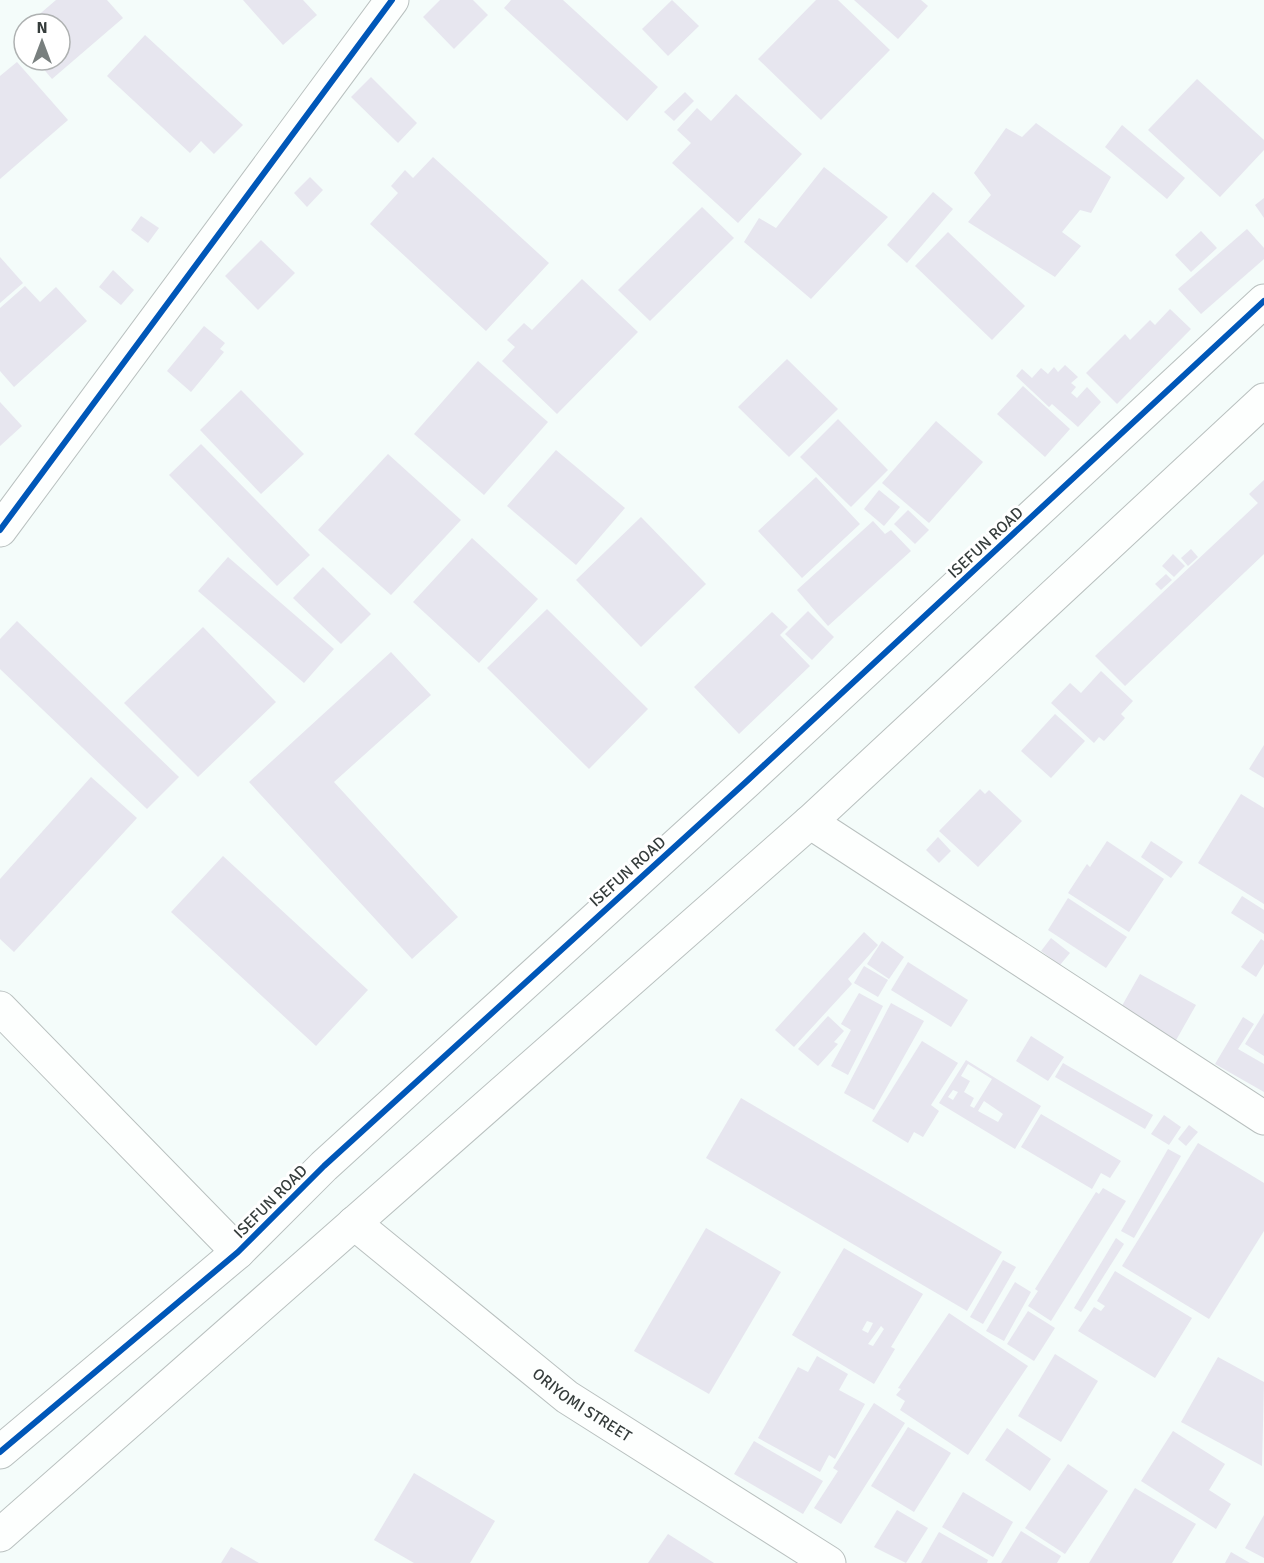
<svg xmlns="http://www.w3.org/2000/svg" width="1264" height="1563" viewBox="0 0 1264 1563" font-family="Signika,sans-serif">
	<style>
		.building { fill: #e7e6ef; fill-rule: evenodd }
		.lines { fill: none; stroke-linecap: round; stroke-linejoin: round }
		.minor-casing { stroke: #b9c0bf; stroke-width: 35 }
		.minor { stroke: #fdfffe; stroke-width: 33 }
		.cycleway-casing { stroke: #fff; stroke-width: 10 }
		.cycleway { stroke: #0057b8; stroke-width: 6 }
		.labels { text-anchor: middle; stroke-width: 6; stroke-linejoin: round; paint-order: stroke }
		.street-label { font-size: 16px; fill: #353c3b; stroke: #fff }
	</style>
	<rect width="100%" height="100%" fill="#f4fcfa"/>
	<g class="building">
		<polygon points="56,0 107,0 123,18 52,79 36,60 60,60 60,24 28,24"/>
		<polygon points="243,0 303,0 317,15 283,45"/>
		<polygon points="440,0 473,0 488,15 454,49 423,17"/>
		<polygon points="511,0 563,0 658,87 627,121 504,8"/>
		<polygon points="672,0 699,26 668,56 642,29"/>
		<polygon points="816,0 838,0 890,50 821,120 758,59"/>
		<polygon points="854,0 921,0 928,6 898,39"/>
		<polygon points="24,27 24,47 14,36"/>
		<polygon points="145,35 243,125 214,154 201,141 190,153 107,76"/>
		<polygon points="17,62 68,120 0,179 0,76"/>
		<polygon points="371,77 417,123 398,143 351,97"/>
		<polygon points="1197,79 1264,140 1264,150 1220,197 1148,130"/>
		<polygon points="685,92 694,101 674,121 664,112"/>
		<polygon points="736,94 802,154 738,223 672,163 691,143 677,130 697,108 711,121"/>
		<polygon points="1036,123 1111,177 1091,213 1080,210 1062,232 1081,246 1055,277 968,222 991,195 974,173 1006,128 1022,137"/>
		<polygon points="1122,125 1185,178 1167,199 1105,147"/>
		<polygon points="433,157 549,263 486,331 370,224 398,193 391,186 405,170 413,178"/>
		<polygon points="824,167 888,217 811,299 744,242 759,218 776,228"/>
		<polygon points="310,177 323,190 307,207 294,193"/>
		<polygon points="933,192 953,209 907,263 887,245"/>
		<polygon points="1264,198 1264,218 1255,205"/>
		<polygon points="702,207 734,238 650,321 618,290"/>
		<polygon points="141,216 159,228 148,243 131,230"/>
		<polygon points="1247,229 1264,248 1264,259 1201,314 1178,289"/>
		<polygon points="1201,231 1217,248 1191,272 1175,255"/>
		<polygon points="948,232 1025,306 992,340 915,266"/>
		<polygon points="261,240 295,273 258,310 225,276"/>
		<polygon points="0,257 23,283 0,303"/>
		<polygon points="113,270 134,290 121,305 99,287"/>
		<polygon points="582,279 638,332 557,414 502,361 515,347 507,340 524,323 532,330"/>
		<polygon points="25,286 40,302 56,287 87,321 14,387 0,371 0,308"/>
		<polygon points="1170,309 1191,329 1117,404 1086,373 1125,334 1130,340 1150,320 1155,325"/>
		<polygon points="204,326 225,343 220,349 224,352 191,392 167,371"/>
		<polygon points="787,359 838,409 789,457 738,407"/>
		<polygon points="478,361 548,422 484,495 414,434"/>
		<polygon points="1065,365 1078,377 1071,383 1076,387 1071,393 1077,398 1087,387 1101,402 1078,427 1052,404 1049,407 1016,376 1022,369 1032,378 1041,368 1048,374 1054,367 1058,372"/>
		<polygon points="1023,386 1070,429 1045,457 997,414"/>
		<polygon points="241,390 304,454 261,494 200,430"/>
		<polygon points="0,402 22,426 0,446"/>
		<polygon points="838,419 888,470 851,507 800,457"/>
		<polygon points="936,421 983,462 929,523 882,483"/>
		<polygon points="201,444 310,555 277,586 169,475"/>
		<polygon points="556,450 625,508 576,565 507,506"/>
		<polygon points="388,454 461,520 391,595 318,530"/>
		<polygon points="816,477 860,524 802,578 758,531"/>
		<polygon points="1264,480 1264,554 1125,686 1095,656 1258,503 1249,494"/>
		<polygon points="879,490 900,507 884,526 864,509"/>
		<polygon points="908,510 929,530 915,544 894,524"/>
		<polygon points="641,517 706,584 641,647 576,580"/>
		<polygon points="873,521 885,534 891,530 911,551 828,626 797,590"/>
		<polygon points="472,538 538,599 479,663 413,602"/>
		<polygon points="1191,549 1198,557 1188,566 1181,558"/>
		<polygon points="1173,554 1185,566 1174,577 1162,566"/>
		<polygon points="228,557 334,649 304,683 198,591"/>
		<polygon points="323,567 371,614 341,644 293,598"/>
		<polygon points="1166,574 1172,580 1161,590 1155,584"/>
		<polygon points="547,609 648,709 589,769 487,668"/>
		<polygon points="808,611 834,637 812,660 785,634"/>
		<polygon points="772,612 788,627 780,635 810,666 739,734 694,687"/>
		<polygon points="17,621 179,777 147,809 0,669 0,639"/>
		<polygon points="203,627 276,702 198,777 124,703"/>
		<polygon points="391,652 431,695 334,782 458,917 412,959 249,782"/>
		<polygon points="1101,671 1133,701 1121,714 1125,718 1104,741 1099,737 1094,743 1051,703 1070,683 1081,693"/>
		<polygon points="1055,714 1085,741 1051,778 1021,751"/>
		<polygon points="1264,745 1264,778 1249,769"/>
		<polygon points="91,777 137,818 14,952 0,939 0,879"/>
		<polygon points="980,789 985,794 989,790 1022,821 978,867 939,831"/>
		<polygon points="1241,794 1264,808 1264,904 1198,863"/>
		<polygon points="938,837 951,851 939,863 926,850"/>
		<polygon points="1107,841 1164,879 1129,932 1068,893 1087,864 1090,867"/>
		<polygon points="1151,841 1183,862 1171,878 1141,857"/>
		<polygon points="223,856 368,990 316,1046 171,912"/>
		<polygon points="1242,896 1264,910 1264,934 1231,913"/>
		<polygon points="1068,898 1127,937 1106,968 1048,930"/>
		<polygon points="864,932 878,945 848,979 852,984 794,1047 775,1030"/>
		<polygon points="1051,938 1070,953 1060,965 1041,951"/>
		<polygon points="1261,939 1264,941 1264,964 1256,977 1241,967"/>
		<polygon points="882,941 904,957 889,979 867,964"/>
		<polygon points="908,962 968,1000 951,1027 891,990"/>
		<polygon points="864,966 888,980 878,997 854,983"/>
		<polygon points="1140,974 1196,1005 1175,1042 1119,1011"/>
		<polygon points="859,993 883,1006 848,1075 831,1066 851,1030 841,1024"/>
		<polygon points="891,1003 924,1021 874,1110 844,1093"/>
		<polygon points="1264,1013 1264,1056 1245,1044"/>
		<polygon points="828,1016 844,1031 834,1042 838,1044 818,1066 798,1049"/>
		<polygon points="1243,1017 1254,1024 1238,1049 1264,1064 1264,1092 1215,1064"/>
		<polygon points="1031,1036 1064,1057 1048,1081 1016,1061"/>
		<polygon points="922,1041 958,1063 931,1105 939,1111 923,1137 914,1132 908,1143 872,1121"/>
		<path d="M 966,1060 L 1041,1106 L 1015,1149 L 939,1103 ZM 968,1064 L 992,1079 L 974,1108 L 970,1106 L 974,1098 L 964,1092 L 970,1081 L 961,1076 ZM 953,1090 L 958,1092 L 953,1100 L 948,1097 ZM 984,1101 L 1003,1114 L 998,1122 L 978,1111 Z"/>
		<polygon points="1063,1063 1153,1115 1145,1129 1055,1077"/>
		<polygon points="741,1098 1002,1252 967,1311 706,1158"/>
		<polygon points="1041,1114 1121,1161 1110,1178 1101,1173 1092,1189 1021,1147"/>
		<polygon points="1164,1115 1181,1127 1169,1145 1151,1134"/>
		<polygon points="1189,1125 1198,1132 1186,1146 1178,1139"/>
		<polygon points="1198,1143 1264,1183 1264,1231 1209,1319 1122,1266"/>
		<polygon points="1168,1149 1181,1156 1134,1238 1121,1231"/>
		<polygon points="1103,1188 1126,1201 1051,1321 1028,1306 1038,1291 1035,1289 1096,1192 1099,1194"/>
		<polygon points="706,1228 781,1272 709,1394 634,1351"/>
		<polygon points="1116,1238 1124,1244 1081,1312 1074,1308"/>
		<path d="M 844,1248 L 923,1294 L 891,1347 L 895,1349 L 874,1384 L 792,1335 ZM 867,1321 L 873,1323 L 868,1333 L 862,1330 ZM 881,1326 L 884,1329 L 873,1346 L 868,1344 Z"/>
		<polygon points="1003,1260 1016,1267 983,1324 970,1317"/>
		<polygon points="1115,1271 1192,1318 1155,1378 1078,1331 1094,1307 1101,1311 1105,1306 1097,1301"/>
		<polygon points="1015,1282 1031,1292 1004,1341 986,1331"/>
		<polygon points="1028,1311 1055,1328 1034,1361 1007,1344"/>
		<polygon points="949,1313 1028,1366 968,1455 900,1410 905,1401 896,1395 901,1389 898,1388"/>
		<polygon points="1055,1354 1098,1381 1061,1442 1018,1416"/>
		<polygon points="817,1356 848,1374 839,1390 865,1404 835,1459 829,1455 820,1472 758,1438 798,1367 808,1372"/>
		<polygon points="1218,1357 1264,1382 1262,1466 1181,1422"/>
		<polygon points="874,1403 905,1423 841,1524 814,1508 838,1471 833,1468"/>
		<polygon points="908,1427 951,1453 914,1512 871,1486"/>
		<polygon points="1007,1428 1051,1459 1030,1491 985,1460"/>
		<polygon points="1173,1431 1225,1464 1209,1490 1231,1504 1216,1529 1141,1481"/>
		<polygon points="754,1441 823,1481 803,1514 734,1474"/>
		<polygon points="1068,1464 1108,1491 1065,1554 1025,1528"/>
		<polygon points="414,1473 495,1521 470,1563 414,1563 374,1540"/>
		<polygon points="1135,1488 1196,1524 1172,1563 1089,1563"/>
		<polygon points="963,1492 1013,1522 993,1557 942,1527"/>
		<polygon points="897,1510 928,1528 906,1563 874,1547"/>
		<polygon points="1264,1515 1264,1558 1245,1548"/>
		<polygon points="1021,1531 1061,1556 1057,1563 1001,1563"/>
		<polygon points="939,1532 988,1560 987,1563 921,1563"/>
		<polygon points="668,1534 714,1563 648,1563"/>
		<polygon points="231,1547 259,1563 221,1563"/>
		<polygon points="1231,1552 1250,1563 1225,1563"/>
	</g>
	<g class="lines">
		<defs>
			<g id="minor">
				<polyline points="0,530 392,0"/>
				<polyline points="810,822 1264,1118"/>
				<polyline points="0,1008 238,1252"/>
				<path id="s1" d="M 354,1223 L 567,1397 L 829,1563"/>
				<polyline points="0,1452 238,1252 324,1166 747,781 1264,301"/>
				<polyline points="0,1535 810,822 1264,400"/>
			</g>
		</defs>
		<use href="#minor" class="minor-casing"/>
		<use href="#minor" class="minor"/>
		<defs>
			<g id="cycleway">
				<polyline points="0,530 392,0"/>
				<polyline points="0,1452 238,1252 324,1166 747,781 1264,301"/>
			</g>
		</defs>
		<use href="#cycleway" class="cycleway-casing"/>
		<use href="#cycleway" class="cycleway"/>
	</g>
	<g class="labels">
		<g class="street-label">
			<text transform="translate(985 542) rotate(-43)" y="6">ISEFUN ROAD</text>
			<text transform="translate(627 871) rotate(-42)" y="6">ISEFUN ROAD</text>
			<text transform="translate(270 1201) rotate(-45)" y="6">ISEFUN ROAD</text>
			<text dy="6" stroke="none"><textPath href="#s1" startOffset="292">ORIYOMI STREET</textPath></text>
		</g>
	</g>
	<g transform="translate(42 42)"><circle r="28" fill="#ffffff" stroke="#aeb1b1" stroke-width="1.5"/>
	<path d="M0-4.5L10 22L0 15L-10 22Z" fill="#787f7e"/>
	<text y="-9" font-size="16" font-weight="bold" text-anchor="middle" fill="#353c3b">N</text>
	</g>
</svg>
